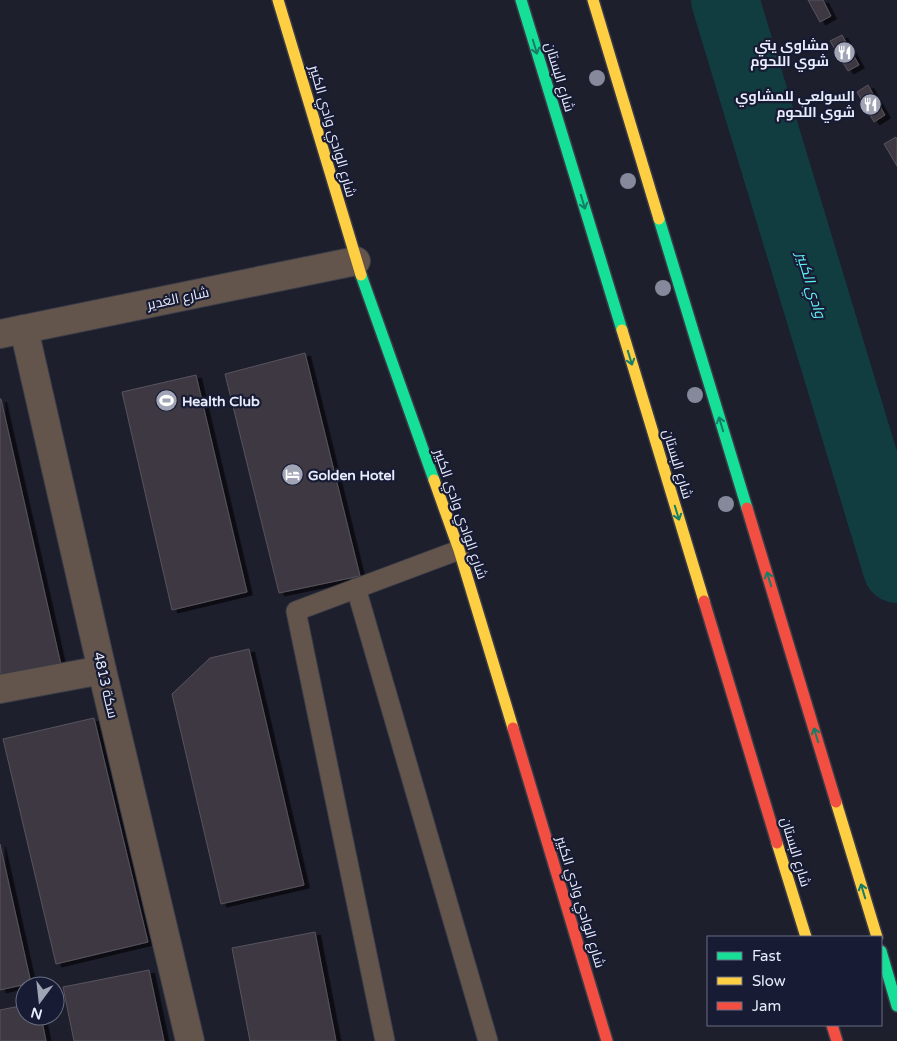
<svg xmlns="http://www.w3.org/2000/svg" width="897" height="1041" viewBox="0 0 897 1041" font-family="'Varela Round',Cairo,sans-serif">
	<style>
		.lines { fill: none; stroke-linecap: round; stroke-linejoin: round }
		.river { stroke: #113d40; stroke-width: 68 }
		.building { fill: #3e3942; stroke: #58535c; filter: url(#shadow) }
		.lane-casing { stroke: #3b3c48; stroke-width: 21 }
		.street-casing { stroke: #3b3c48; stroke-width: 30 }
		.fast-casing { stroke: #3b3c48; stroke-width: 14 }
		.slow-casing { stroke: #3b3c48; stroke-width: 14 }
		.jam-casing { stroke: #3b3c48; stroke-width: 14 }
		.lane { stroke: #63554c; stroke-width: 19 }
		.street { stroke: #63554c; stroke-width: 28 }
		.fast { stroke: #16e098; stroke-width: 11 }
		.slow { stroke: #ffcf43; stroke-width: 11 }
		.jam { stroke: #f24e42; stroke-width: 11 }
		.tree { fill: #85899b }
		.oneway { stroke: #167e66 }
		.labels { text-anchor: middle; stroke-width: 4.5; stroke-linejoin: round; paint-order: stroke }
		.poi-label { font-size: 14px; font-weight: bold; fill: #e7ebfc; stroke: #171b33; text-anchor: end }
		.street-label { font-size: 14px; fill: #e7ebfc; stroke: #171b33 }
		.water-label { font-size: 15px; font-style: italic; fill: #5ff1f6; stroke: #171b33 }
	</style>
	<defs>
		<filter id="shadow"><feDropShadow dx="5.5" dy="3" stdDeviation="0" flood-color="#0009"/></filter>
	</defs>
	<rect width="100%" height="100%" fill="#1d1f2d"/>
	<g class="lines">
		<polyline class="river" points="725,0 897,569"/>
	</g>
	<g class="building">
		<polygon points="808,0 823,0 831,16 820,22"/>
		<polygon points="842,35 859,65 848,71 830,41"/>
		<polygon points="868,85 885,115 874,122 857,92"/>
		<polygon points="896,137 897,140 897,166 884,144"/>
		<polygon points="305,353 360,576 279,593 225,374"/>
		<polygon points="196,375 247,592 172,610 122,392"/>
		<polygon points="0,399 1,399 61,665 0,678"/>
		<polygon points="249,649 304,885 221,904 172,694 210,658"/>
		<polygon points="94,718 148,942 56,964 3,739"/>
		<polygon points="0,844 31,983 0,990"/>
		<polygon points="315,932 336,1041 250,1041 232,948"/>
		<polygon points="149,970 164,1041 74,1041 63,987"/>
		<polygon points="25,1005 25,1016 41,1016 46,1041 0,1041 0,1010"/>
	</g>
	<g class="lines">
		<defs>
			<g id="lane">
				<polyline points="356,588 488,1041"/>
				<polyline points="385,1041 296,611 459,550"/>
			</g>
			<g id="street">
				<polyline points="24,329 102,670 190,1041"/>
				<polyline points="0,334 356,261"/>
				<polyline points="0,689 102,670"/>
			</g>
			<g id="fast">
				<polyline points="521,0 622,330"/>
				<polyline points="659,219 747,508"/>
				<polyline points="361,275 434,480"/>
				<polyline points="881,951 897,1006"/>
			</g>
			<g id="slow">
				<polyline points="278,0 361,275"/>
				<polyline points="593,0 659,219"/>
				<polyline points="622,330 704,601"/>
				<polyline points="434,480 459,550 513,728"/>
				<polyline points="836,802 877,937"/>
				<polyline points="777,843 806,937"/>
			</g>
			<g id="jam">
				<polyline points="747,508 836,802"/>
				<polyline points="704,601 777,843"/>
				<polyline points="513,728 607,1041"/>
				<polyline points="832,1025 837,1041"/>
			</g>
		</defs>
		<use href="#lane" class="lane-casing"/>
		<use href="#street" class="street-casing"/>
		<use href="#fast" class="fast-casing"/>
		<use href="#slow" class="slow-casing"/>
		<use href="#jam" class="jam-casing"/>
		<use href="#lane" class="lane"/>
		<use href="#street" class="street"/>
		<use href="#fast" class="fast"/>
		<use href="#slow" class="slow"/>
		<use href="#jam" class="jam"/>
	</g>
	<g class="tree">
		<circle cx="597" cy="78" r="8"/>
		<circle cx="628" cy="181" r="8"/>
		<circle cx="663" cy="288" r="8"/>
		<circle cx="695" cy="395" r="8"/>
		<circle cx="726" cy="504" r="8"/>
	</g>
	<defs><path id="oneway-shaft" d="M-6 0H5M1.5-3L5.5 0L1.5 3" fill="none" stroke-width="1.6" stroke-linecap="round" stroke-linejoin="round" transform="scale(1.25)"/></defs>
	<g class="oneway">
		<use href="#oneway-shaft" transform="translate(535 47) rotate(73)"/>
		<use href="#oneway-shaft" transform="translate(583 202) rotate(73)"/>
		<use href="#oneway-shaft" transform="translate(630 358) rotate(73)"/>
		<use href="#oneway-shaft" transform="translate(721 424) rotate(-107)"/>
		<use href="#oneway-shaft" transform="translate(677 513) rotate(73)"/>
		<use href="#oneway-shaft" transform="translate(769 579) rotate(-107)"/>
		<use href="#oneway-shaft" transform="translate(816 735) rotate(-107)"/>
		<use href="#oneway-shaft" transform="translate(863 891) rotate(-107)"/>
	</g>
	<defs>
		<symbol id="restaurant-disc" viewBox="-11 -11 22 22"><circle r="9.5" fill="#a0a4b4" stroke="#171b33"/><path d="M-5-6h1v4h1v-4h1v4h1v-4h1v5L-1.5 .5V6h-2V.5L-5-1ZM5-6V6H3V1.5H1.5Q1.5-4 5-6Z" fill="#fff"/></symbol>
		<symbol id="stadium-disc" viewBox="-11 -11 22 22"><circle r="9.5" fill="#a0a4b4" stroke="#171b33"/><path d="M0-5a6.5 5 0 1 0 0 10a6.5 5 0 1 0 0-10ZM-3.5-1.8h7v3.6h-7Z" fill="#fff"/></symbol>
		<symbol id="hotel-disc" viewBox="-11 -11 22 22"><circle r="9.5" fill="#a0a4b4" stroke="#171b33"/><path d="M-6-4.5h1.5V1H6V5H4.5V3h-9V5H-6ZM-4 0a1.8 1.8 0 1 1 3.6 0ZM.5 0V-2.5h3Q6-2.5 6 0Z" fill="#fff"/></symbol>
	</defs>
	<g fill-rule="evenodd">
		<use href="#restaurant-disc" x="832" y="40" width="25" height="25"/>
		<use href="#restaurant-disc" x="858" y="92" width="25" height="25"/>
		<use href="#stadium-disc" x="154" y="388" width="25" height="25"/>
		<use href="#hotel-disc" x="280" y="462" width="25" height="25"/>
	</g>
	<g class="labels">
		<g class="poi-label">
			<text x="829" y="50">مشاوي يتي<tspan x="829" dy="16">شوي اللحوم</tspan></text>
			<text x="855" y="101">السولعي للمشاوي<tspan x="855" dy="16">شوي اللحوم</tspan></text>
			<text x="182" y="406" text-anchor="start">Health Club</text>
			<text x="308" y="480" text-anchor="start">Golden Hotel</text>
		</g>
		<g class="street-label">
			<text transform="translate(560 77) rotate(73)" y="5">شارع البستان</text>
			<text transform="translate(333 131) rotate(74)" y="5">شارع الوادي وادي الكبير</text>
			<text transform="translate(178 298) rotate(-12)" y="5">شارع الغدير</text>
			<text transform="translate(678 464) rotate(73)" y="5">شارع البستان</text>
			<text transform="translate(461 514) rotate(71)" y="5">شارع الوادي وادي الكبير</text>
			<text transform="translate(106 685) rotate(77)" y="5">سكة 4813</text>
			<text transform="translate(796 852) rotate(73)" y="5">شارع البستان</text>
			<text transform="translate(581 902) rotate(73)" y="5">شارع الوادي وادي الكبير</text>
		</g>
		<g class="water-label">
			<text transform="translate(811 285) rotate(73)" y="5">وادي الكبير</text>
		</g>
	</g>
	<rect x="707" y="936" width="175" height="90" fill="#171b33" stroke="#6a6e83"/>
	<rect x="717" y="952" width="25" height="8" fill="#16e098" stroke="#6a6e83"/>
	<text x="752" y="961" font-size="15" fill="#e7ebfc">Fast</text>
	<rect x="717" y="977" width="25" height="8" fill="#ffcf43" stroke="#6a6e83"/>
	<text x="752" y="986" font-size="15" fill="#e7ebfc">Slow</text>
	<rect x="717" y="1002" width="25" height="8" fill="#f24e42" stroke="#6a6e83"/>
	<text x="752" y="1011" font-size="15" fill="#e7ebfc">Jam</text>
	<g transform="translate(40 1001) rotate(195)"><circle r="24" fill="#171b33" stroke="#6a6e83"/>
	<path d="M0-4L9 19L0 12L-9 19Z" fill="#a0a4b4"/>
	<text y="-8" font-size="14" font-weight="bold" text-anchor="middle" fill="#e7ebfc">N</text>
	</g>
</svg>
